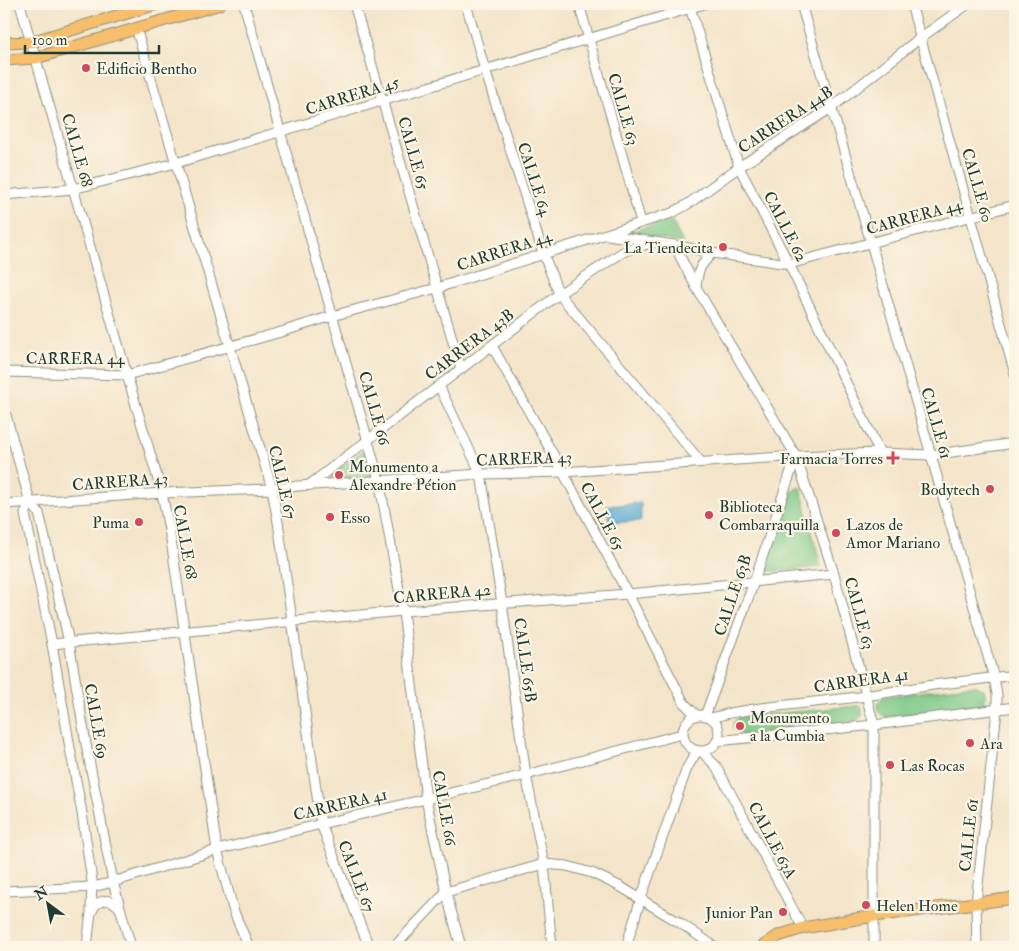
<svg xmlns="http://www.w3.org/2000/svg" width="1019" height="951" viewBox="0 0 1019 951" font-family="'IM FELL Double Pica',serif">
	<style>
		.green { fill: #7cc887; stroke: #4e825e }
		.water { fill: #57aad2; stroke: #3b7483 }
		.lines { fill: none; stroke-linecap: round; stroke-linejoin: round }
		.minor-casing { stroke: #8a917f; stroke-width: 11 }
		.major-casing { stroke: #8a917f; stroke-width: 13 }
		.minor { stroke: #fff; stroke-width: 9 }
		.major { stroke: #f7bf6c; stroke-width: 11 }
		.poi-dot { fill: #d1495b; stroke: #fcf5e5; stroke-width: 2 }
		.labels { text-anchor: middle; stroke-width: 4.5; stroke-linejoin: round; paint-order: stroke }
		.poi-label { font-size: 16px; fill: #1f3d34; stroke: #fcf5e5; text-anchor: start }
		.street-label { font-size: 16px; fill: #1f3d34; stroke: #fcf5e5 }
	</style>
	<rect width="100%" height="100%" fill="#fcf5e5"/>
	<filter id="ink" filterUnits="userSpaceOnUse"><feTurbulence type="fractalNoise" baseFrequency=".02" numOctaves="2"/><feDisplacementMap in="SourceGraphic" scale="10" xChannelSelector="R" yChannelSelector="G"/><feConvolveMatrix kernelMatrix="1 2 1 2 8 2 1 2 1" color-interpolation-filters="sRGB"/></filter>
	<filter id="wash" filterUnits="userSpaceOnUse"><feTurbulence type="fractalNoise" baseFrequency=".0096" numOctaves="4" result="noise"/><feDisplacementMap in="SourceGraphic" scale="20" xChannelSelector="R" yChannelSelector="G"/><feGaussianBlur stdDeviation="1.12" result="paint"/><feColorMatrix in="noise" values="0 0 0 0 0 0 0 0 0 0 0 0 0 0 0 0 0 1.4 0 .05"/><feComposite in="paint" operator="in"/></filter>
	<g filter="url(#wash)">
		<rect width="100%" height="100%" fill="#f4e5ca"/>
		<g class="green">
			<polygon points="672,221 683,243 627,232"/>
			<polygon points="366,449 374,476 333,479 332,473"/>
			<polygon points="798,487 801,489 821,567 763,572 793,491"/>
			<polygon points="974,685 984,689 986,699 981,705 886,717 878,712 878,702 883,697"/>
			<path d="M 856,706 L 859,706 L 862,708 L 862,716 L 857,721 L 791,728 L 745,735 C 731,733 728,720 743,717 Z"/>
		</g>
		<polygon class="water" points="641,503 641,521 609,523 607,506"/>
	</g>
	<g filter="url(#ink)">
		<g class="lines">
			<defs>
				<g id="minor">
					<polyline points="20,4 127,375 162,493 171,540 217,850 234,912 249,947"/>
					<polyline points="244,4 379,480 403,611 426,799 446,892 461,947"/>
					<polyline points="354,4 461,369"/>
					<polyline points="466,4 485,70 543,253 559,294 701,462"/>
					<polyline points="579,4 641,222"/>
					<polyline points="689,4 739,167 789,264 880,453"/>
					<polyline points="801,4 871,243 994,678 997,694 997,710 976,903 977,947"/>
					<polyline points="911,4 1015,374"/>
					<polyline points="136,28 272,489 278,522 321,824 369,947"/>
					<polyline points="4,195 73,189 176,163 704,4"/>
					<polyline points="608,235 674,245 712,253 789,264 1015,205"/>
					<polyline points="674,245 696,287 796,456 834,574 874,725 874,947"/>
					<path d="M 696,287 C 698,269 700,266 712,253"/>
					<polyline points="492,346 563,472 628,594 684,703 696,715"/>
					<polyline points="4,372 127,375 281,332 332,316 437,288 672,213 688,204 739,167 831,108 920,38 968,4"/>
					<polyline points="439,386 481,474 502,603 526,775 544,864 552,947"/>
					<polyline points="4,408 30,502 39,513 69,642 86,744 113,882 131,947"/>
					<polyline points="309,485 559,294 623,252 630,249 655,242"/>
					<polyline points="30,502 25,514 52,644 70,748 82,813 92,881 91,912 87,947"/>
					<polyline points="4,504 162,493 272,489 298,486 481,474 563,472 796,456 880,453 931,455 1015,443"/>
					<polyline points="52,644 403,611 628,594 834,574"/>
					<circle cx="701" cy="733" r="18"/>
					<polyline points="705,716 754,582 796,456"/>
					<polyline points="711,718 730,713 761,708 859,697 933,685 1015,675"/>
					<polyline points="717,741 874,725 1015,707"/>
					<polyline points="702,752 716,766 803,928"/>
					<polyline points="4,891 93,887 113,882 217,850 321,824 526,775 682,734"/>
					<path d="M 92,911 C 98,898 112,897 120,909"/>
					<polyline points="394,947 446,892 544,864 567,866 592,873 621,887 680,923 715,947"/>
					<polyline points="626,947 641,898 687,768 697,751"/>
				</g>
				<g id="major">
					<polyline points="4,43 31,42 157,4"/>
					<polyline points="4,60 36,58 220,4"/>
					<polyline points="762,947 778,936 803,928 874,916 1015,898"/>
				</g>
			</defs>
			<use href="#minor" class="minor-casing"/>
			<use href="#major" class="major-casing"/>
			<use href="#minor" class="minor"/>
			<use href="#major" class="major"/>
		</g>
	</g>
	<g class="poi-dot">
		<circle cx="86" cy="68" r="5"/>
		<circle cx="723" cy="247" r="5"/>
		<path d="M890.5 450.5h5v5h5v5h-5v5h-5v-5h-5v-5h5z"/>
		<circle cx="339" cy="475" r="5"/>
		<circle cx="990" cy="489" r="5"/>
		<circle cx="709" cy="515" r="5"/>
		<circle cx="330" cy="517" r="5"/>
		<circle cx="139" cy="522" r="5"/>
		<circle cx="836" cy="533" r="5"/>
		<circle cx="740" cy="726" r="5"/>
		<circle cx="970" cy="743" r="5"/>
		<circle cx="890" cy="765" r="5"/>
		<circle cx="866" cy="905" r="5"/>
		<circle cx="783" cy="912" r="5"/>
	</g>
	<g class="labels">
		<g class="poi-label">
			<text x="96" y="74">Edificio Bentho</text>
			<text x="713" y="253" text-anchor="end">La Tiendecita</text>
			<text x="883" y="464" text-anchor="end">Farmacia Torres</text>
			<text x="349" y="472">Monumento a<tspan x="349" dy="18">Alexandre Pétion</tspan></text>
			<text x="980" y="495" text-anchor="end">Bodytech</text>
			<text x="719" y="512">Biblioteca<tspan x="719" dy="18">Combarraquilla</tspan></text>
			<text x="340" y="523">Esso</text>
			<text x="129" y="528" text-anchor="end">Puma</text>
			<text x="846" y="530">Lazos de<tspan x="846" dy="18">Amor Mariano</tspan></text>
			<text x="750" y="723">Monumento<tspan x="750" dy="18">a la Cumbia</tspan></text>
			<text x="980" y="749">Ara</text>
			<text x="900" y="771">Las Rocas</text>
			<text x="876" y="911">Helen Home</text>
			<text x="773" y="918" text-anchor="end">Junior Pan</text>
		</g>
		<g class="street-label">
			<text transform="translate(352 95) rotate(-17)" y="6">CARRERA 45</text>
			<text transform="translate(624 109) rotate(74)" y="6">CALLE 63</text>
			<text transform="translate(785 119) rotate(-33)" y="6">CARRERA 44B</text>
			<text transform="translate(78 150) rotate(74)" y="6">CALLE 68</text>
			<text transform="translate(414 153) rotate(74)" y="6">CALLE 65</text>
			<text transform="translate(535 179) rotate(72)" y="6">CALLE 64</text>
			<text transform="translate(978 185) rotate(74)" y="6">CALLE 60</text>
			<text transform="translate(914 216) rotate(-15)" y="6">CARRERA 44</text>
			<text transform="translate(786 226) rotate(63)" y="6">CALLE 62</text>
			<text transform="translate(504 250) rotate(-18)" y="6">CARRERA 44</text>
			<text transform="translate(469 344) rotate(-37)" y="6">CARRERA 43B</text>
			<text x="75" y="364">CARRERA 44</text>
			<text transform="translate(375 408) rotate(74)" y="6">CALLE 66</text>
			<text transform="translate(937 423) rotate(74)" y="6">CALLE 61</text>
			<text transform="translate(524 458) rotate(-2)" y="6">CARRERA 43</text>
			<text transform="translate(120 481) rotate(-4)" y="6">CARRERA 43</text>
			<text transform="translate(283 482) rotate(77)" y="6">CALLE 67</text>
			<text transform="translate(603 516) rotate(62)" y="6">CALLE 65</text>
			<text transform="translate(186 542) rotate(80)" y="6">CALLE 68</text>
			<text transform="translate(442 593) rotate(-5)" y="6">CARRERA 42</text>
			<text transform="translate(732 595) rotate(-71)" y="6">CALLE 63B</text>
			<text transform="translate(860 613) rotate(75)" y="6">CALLE 63</text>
			<text transform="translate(526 660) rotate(82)" y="6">CALLE 65B</text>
			<text transform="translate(861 680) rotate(-8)" y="6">CARRERA 41</text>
			<text transform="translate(97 721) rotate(80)" y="6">CALLE 69</text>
			<text transform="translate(340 804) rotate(-13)" y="6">CARRERA 41</text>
			<text transform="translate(445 808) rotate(80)" y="6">CALLE 66</text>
			<text transform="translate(968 835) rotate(-84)" y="6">CALLE 61</text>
			<text transform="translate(773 840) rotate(62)" y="6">CALLE 63A</text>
			<text transform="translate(357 876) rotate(69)" y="6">CALLE 67</text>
		</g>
	</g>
	<rect width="1019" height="951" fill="none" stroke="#fcf5e5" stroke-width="20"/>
	<g transform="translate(48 904) rotate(328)" stroke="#fcf5e5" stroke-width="4" paint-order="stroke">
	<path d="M0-4L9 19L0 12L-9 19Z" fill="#1f3d34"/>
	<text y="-8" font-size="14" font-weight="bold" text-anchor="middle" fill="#1f3d34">N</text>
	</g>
	<path d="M25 45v8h134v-8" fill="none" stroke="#1f3d34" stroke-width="2.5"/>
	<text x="32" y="45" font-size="15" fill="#1f3d34" stroke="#fcf5e5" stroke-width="4" paint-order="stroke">100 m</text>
</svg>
